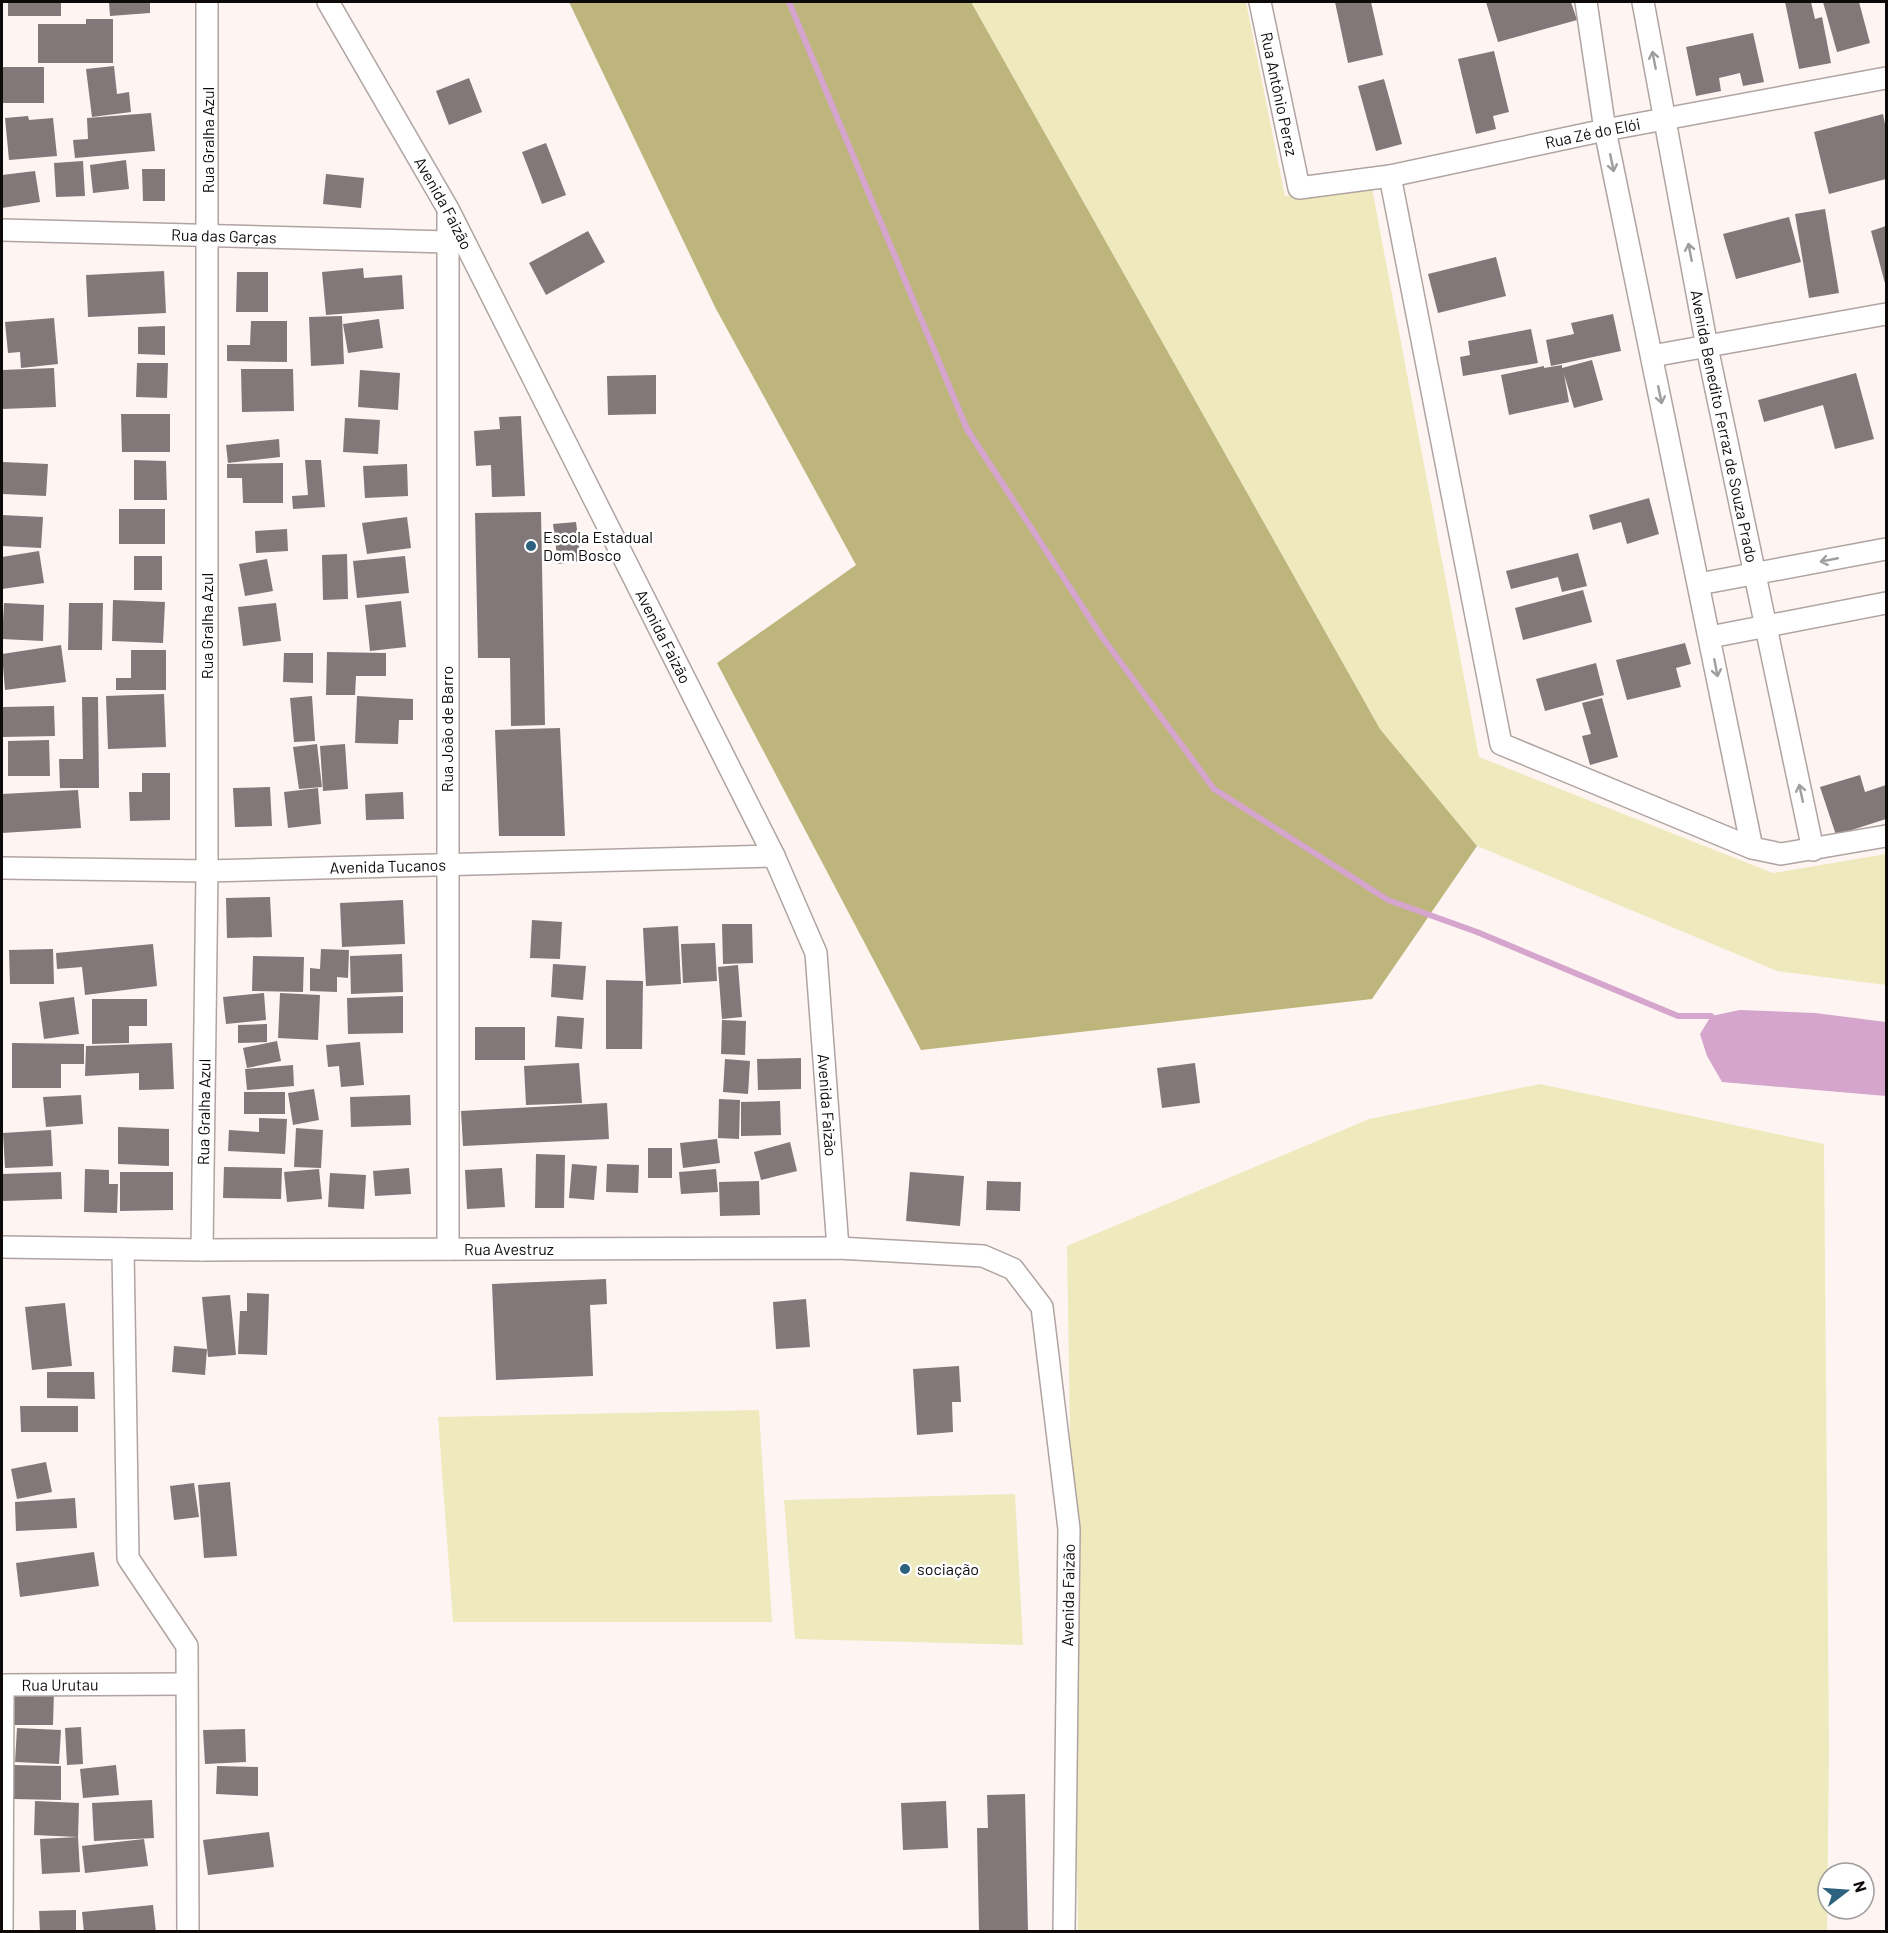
<svg xmlns="http://www.w3.org/2000/svg" width="1888" height="1933" viewBox="0 0 1888 1933" font-family="Barlow,sans-serif">
	<style>
		.green { fill: #efeabe }
		.forest { fill: #bdb57b }
		.water { fill: #d5a5cd }
		.lines { fill: none; stroke-linecap: round; stroke-linejoin: round }
		.stream { stroke: #d5a5cd; stroke-width: 6 }
		.building { fill: #827779 }
		.minor-casing { stroke: #afa4a1; stroke-width: 24 }
		.minor { stroke: #fff; stroke-width: 21 }
		.oneway { stroke: #9f9d9d }
		.poi-dot { fill: #2d627e; stroke: #fff; stroke-width: 2 }
		.labels { text-anchor: middle; stroke-width: 5; stroke-linejoin: round; paint-order: stroke }
		.street-label { font-size: 16px; fill: #0e0a09; stroke: #fff }
		.poi-label { font-size: 16px; fill: #0e0a09; stroke: #fff; text-anchor: start }
	</style>
	<rect width="100%" height="100%" fill="#fef4f2"/>
	<g class="green">
		<polygon points="971,2 1246,2 1285,196 1372,188 1479,757 1773,873 1886,854 1886,985 1777,971 1477,846 1380,729"/>
		<polygon points="1540,1084 1824,1144 1829,1749 1827,1931 1078,1931 1067,1246 1369,1119"/>
		<polygon points="759,1410 772,1622 453,1622 438,1417"/>
		<polygon points="1015,1494 1023,1645 795,1639 784,1500"/>
	</g>
	<polygon class="forest" points="569,2 971,2 1380,729 1477,846 1372,999 921,1050 717,663 856,565 715,307"/>
	<polygon class="water" points="1740,1010 1815,1013 1886,1022 1886,1096 1722,1082 1707,1056 1700,1034 1711,1016"/>
	<g class="lines">
		<polyline class="stream" points="789,2 967,429 1102,637 1214,789 1388,900 1477,932 1678,1016 1711,1016"/>
	</g>
	<g class="building">
		<rect x="8" y="2" width="53" height="14"/>
		<polygon points="109,2 150,2 150,13 110,16"/>
		<polygon points="1335,2 1371,2 1383,55 1348,63"/>
		<polygon points="1486,2 1571,2 1577,20 1498,42"/>
		<polygon points="1785,2 1811,2 1815,19 1822,17 1831,63 1799,69"/>
		<polygon points="1823,2 1859,2 1870,43 1837,52"/>
		<polygon points="86,19 113,19 113,63 38,63 38,24 86,24"/>
		<polygon points="1753,33 1764,82 1743,86 1740,73 1719,78 1721,91 1696,96 1686,47"/>
		<polygon points="1494,51 1509,112 1493,116 1496,129 1476,134 1458,59"/>
		<polygon points="114,66 117,94 129,92 131,112 92,117 86,69"/>
		<rect x="3" y="67" width="41" height="36"/>
		<polygon points="469,78 482,112 449,125 436,91"/>
		<polygon points="1384,79 1402,144 1376,151 1358,86"/>
		<polygon points="151,113 155,151 75,158 73,140 88,139 87,118"/>
		<polygon points="1883,114 1886,129 1886,179 1829,194 1814,132"/>
		<polygon points="28,116 29,120 53,118 57,156 9,160 5,118"/>
		<polygon points="546,143 566,195 542,204 522,152"/>
		<polygon points="126,160 129,189 93,193 90,165"/>
		<polygon points="83,161 85,196 56,197 54,163"/>
		<polygon points="142,169 165,169 165,201 143,201"/>
		<polygon points="35,171 40,202 2,208 2,175"/>
		<polygon points="326,174 364,178 361,208 323,204"/>
		<polygon points="1825,209 1839,293 1809,298 1795,214"/>
		<polygon points="1789,217 1801,262 1736,279 1723,234"/>
		<polygon points="1886,226 1886,287 1871,231"/>
		<polygon points="588,231 605,262 546,295 529,263"/>
		<polygon points="1496,257 1506,296 1438,313 1428,274"/>
		<polygon points="363,268 364,278 402,275 404,309 326,315 322,272"/>
		<polygon points="164,271 166,313 88,317 86,275"/>
		<polygon points="237,272 268,272 268,312 236,312"/>
		<polygon points="1613,314 1621,351 1551,366 1546,340 1574,334 1571,323"/>
		<polygon points="342,316 344,364 311,366 309,317"/>
		<polygon points="54,318 58,364 21,368 20,352 8,353 5,322"/>
		<polygon points="379,319 383,348 348,353 343,324"/>
		<polygon points="251,321 287,321 287,362 227,361 227,345 250,345"/>
		<polygon points="165,326 165,355 138,354 138,327"/>
		<polygon points="1531,329 1538,363 1463,376 1460,357 1470,355 1468,341"/>
		<polygon points="1592,360 1603,400 1574,408 1564,374 1569,402 1509,415 1501,375 1544,366 1544,368 1562,365 1562,368"/>
		<polygon points="137,363 168,363 167,398 136,397"/>
		<polygon points="54,368 56,407 2,409 2,370"/>
		<polygon points="241,369 293,369 294,411 242,412"/>
		<polygon points="360,370 400,373 398,410 358,407"/>
		<polygon points="1856,373 1874,439 1835,449 1823,405 1764,422 1758,400"/>
		<polygon points="656,375 656,414 608,415 607,376"/>
		<polygon points="121,414 170,414 170,452 122,452"/>
		<polygon points="521,416 525,496 492,497 491,465 476,466 474,431 500,429 499,417"/>
		<polygon points="345,418 380,420 378,454 343,452"/>
		<polygon points="279,439 280,457 228,463 226,445"/>
		<polygon points="134,460 166,461 167,500 134,500"/>
		<polygon points="305,460 321,460 325,507 293,509 292,496 308,495"/>
		<polygon points="2,462 48,464 46,496 2,494"/>
		<polygon points="283,463 283,503 243,503 242,478 227,478 227,464"/>
		<polygon points="407,464 408,496 365,498 363,466"/>
		<polygon points="1649,498 1659,534 1627,544 1621,522 1593,530 1589,515"/>
		<rect x="119" y="509" width="46" height="35"/>
		<polygon points="541,512 545,725 511,726 510,658 478,658 475,513"/>
		<polygon points="2,515 43,517 41,548 2,546"/>
		<polygon points="407,517 411,548 367,554 362,523"/>
		<polygon points="576,522 581,561 558,564 553,524"/>
		<polygon points="287,529 288,551 256,553 255,531"/>
		<polygon points="39,551 44,583 2,589 2,557"/>
		<polygon points="1578,553 1587,586 1562,592 1558,577 1511,589 1506,571"/>
		<polygon points="347,554 348,599 323,600 322,555"/>
		<rect x="134" y="556" width="28" height="34"/>
		<polygon points="405,556 409,593 357,598 353,561"/>
		<polygon points="267,559 273,591 245,596 239,564"/>
		<polygon points="1583,590 1592,622 1523,640 1515,608"/>
		<polygon points="113,600 165,602 163,643 112,641"/>
		<polygon points="401,601 406,647 370,651 365,605"/>
		<polygon points="4,603 44,605 43,641 2,639"/>
		<polygon points="69,603 103,603 102,650 68,650"/>
		<polygon points="276,603 281,641 243,646 238,607"/>
		<polygon points="1685,643 1691,664 1676,668 1681,687 1627,700 1616,660"/>
		<polygon points="61,645 66,682 5,690 2,654"/>
		<polygon points="131,650 166,650 166,690 116,690 116,678 131,678"/>
		<polygon points="327,652 386,653 386,676 356,676 355,695 326,695"/>
		<polygon points="284,653 313,653 313,683 283,682"/>
		<polygon points="1596,663 1604,695 1545,711 1536,679"/>
		<polygon points="164,694 166,747 108,749 106,696"/>
		<polygon points="312,696 315,741 294,742 290,698"/>
		<polygon points="357,696 413,699 413,720 399,720 398,744 355,743"/>
		<polygon points="82,697 98,697 99,788 60,788 59,759 83,759"/>
		<polygon points="1602,698 1618,757 1590,765 1582,736 1591,734 1582,703"/>
		<polygon points="54,706 55,736 2,737 2,707"/>
		<polygon points="560,728 565,836 499,836 495,730"/>
		<polygon points="49,740 50,776 8,776 8,741"/>
		<polygon points="317,744 322,787 299,789 293,747"/>
		<polygon points="345,744 348,789 323,791 320,746"/>
		<polygon points="142,773 170,773 170,820 130,821 129,792 142,792"/>
		<polygon points="1860,775 1865,792 1886,785 1886,819 1836,835 1820,787"/>
		<polygon points="270,787 272,826 235,827 233,788"/>
		<polygon points="318,788 321,824 288,828 284,792"/>
		<polygon points="78,790 81,828 2,833 2,794"/>
		<polygon points="403,792 404,819 366,820 365,794"/>
		<polygon points="270,897 272,937 227,938 226,898"/>
		<polygon points="403,900 405,944 342,947 340,903"/>
		<polygon points="532,920 562,922 560,959 530,958"/>
		<polygon points="722,924 752,924 753,963 723,964"/>
		<polygon points="678,926 681,984 646,986 643,928"/>
		<polygon points="715,943 717,981 683,983 681,944"/>
		<polygon points="153,944 157,986 85,995 82,967 57,969 56,953"/>
		<polygon points="53,949 54,984 10,984 9,950"/>
		<polygon points="321,949 349,950 348,978 337,977 337,992 310,991 310,968 320,969"/>
		<polygon points="402,954 403,992 351,994 350,956"/>
		<polygon points="253,956 304,957 303,992 252,991"/>
		<polygon points="553,964 586,966 583,1000 551,997"/>
		<polygon points="738,965 742,1017 722,1019 718,967"/>
		<polygon points="606,980 643,981 642,1049 606,1049"/>
		<polygon points="264,993 266,1020 226,1024 223,997"/>
		<polygon points="280,993 320,995 318,1040 278,1038"/>
		<polygon points="403,996 403,1033 348,1034 347,998"/>
		<polygon points="74,997 79,1034 44,1039 39,1002"/>
		<polygon points="92,999 147,999 147,1026 129,1026 129,1043 92,1044"/>
		<polygon points="557,1016 584,1018 582,1049 555,1047"/>
		<polygon points="722,1020 746,1021 745,1055 721,1054"/>
		<polygon points="267,1024 267,1042 238,1043 238,1025"/>
		<rect x="475" y="1027" width="50" height="33"/>
		<polygon points="277,1041 281,1061 247,1068 243,1048"/>
		<polygon points="360,1042 364,1085 341,1087 339,1066 328,1067 326,1045"/>
		<polygon points="12,1043 84,1044 84,1064 61,1064 61,1088 12,1088"/>
		<polygon points="172,1043 174,1089 139,1090 139,1073 85,1076 86,1046"/>
		<polygon points="801,1058 801,1089 758,1090 757,1059"/>
		<polygon points="725,1059 750,1061 748,1094 723,1092"/>
		<polygon points="579,1063 582,1103 526,1105 524,1066"/>
		<polygon points="1195,1063 1200,1103 1162,1108 1157,1068"/>
		<polygon points="293,1065 294,1086 247,1090 245,1069"/>
		<polygon points="314,1089 319,1120 293,1125 288,1093"/>
		<rect x="244" y="1092" width="41" height="22"/>
		<polygon points="81,1095 83,1124 46,1127 43,1097"/>
		<polygon points="410,1095 411,1125 351,1127 350,1097"/>
		<polygon points="719,1099 740,1100 739,1139 718,1138"/>
		<polygon points="780,1101 781,1135 741,1136 741,1102"/>
		<polygon points="607,1103 609,1139 463,1146 461,1111"/>
		<polygon points="259,1118 287,1119 285,1154 228,1151 229,1130 259,1132"/>
		<polygon points="118,1127 169,1129 169,1166 118,1164"/>
		<polygon points="296,1128 323,1130 321,1168 294,1167"/>
		<polygon points="51,1130 53,1166 5,1168 3,1133"/>
		<polygon points="717,1139 720,1163 683,1168 680,1143"/>
		<polygon points="790,1142 797,1171 761,1180 754,1152"/>
		<rect x="648" y="1148" width="24" height="30"/>
		<polygon points="536,1154 565,1155 564,1208 535,1208"/>
		<polygon points="572,1164 597,1166 594,1200 569,1198"/>
		<polygon points="607,1164 639,1165 638,1193 606,1192"/>
		<polygon points="224,1167 282,1168 281,1199 223,1198"/>
		<polygon points="409,1168 411,1194 375,1196 373,1171"/>
		<polygon points="502,1168 505,1207 467,1209 465,1170"/>
		<polygon points="85,1169 109,1170 109,1184 118,1184 117,1213 84,1212"/>
		<polygon points="319,1169 322,1199 287,1202 284,1172"/>
		<polygon points="716,1169 718,1192 681,1194 679,1172"/>
		<polygon points="61,1172 62,1199 2,1201 2,1174"/>
		<polygon points="120,1172 173,1172 173,1210 120,1211"/>
		<polygon points="910,1172 964,1176 960,1226 906,1221"/>
		<polygon points="330,1173 366,1175 364,1209 328,1207"/>
		<polygon points="759,1181 760,1215 720,1216 719,1182"/>
		<polygon points="987,1181 1021,1182 1020,1211 986,1210"/>
		<polygon points="606,1279 607,1304 590,1305 593,1376 496,1380 492,1284"/>
		<polygon points="247,1293 269,1294 267,1355 238,1354 240,1311 247,1311"/>
		<polygon points="230,1295 236,1355 208,1357 202,1297"/>
		<polygon points="806,1299 810,1347 776,1349 773,1302"/>
		<polygon points="65,1303 72,1366 32,1370 25,1307"/>
		<polygon points="174,1346 207,1349 205,1375 172,1372"/>
		<polygon points="959,1366 961,1402 952,1402 953,1432 917,1435 913,1369"/>
		<polygon points="47,1372 94,1372 95,1399 47,1398"/>
		<polygon points="20,1406 78,1406 78,1432 21,1432"/>
		<polygon points="46,1462 52,1492 17,1499 11,1469"/>
		<polygon points="230,1482 237,1556 204,1558 198,1485"/>
		<polygon points="194,1483 199,1517 174,1520 170,1486"/>
		<polygon points="75,1498 77,1528 16,1531 15,1502"/>
		<polygon points="94,1552 99,1586 20,1597 16,1563"/>
		<polygon points="6,1691 54,1691 53,1725 6,1725"/>
		<polygon points="81,1727 83,1764 67,1765 65,1728"/>
		<polygon points="17,1728 61,1730 59,1764 15,1762"/>
		<polygon points="245,1729 246,1762 205,1764 203,1730"/>
		<polygon points="13,1765 61,1766 61,1800 13,1799"/>
		<polygon points="116,1765 119,1795 83,1798 80,1769"/>
		<polygon points="217,1766 258,1767 258,1796 216,1794"/>
		<polygon points="1025,1794 1028,1932 979,1932 977,1828 988,1828 987,1795"/>
		<polygon points="152,1800 154,1838 94,1841 92,1803"/>
		<polygon points="35,1801 79,1803 78,1837 34,1835"/>
		<polygon points="946,1801 948,1848 903,1850 901,1803"/>
		<polygon points="269,1832 274,1867 208,1875 203,1840"/>
		<polygon points="78,1837 80,1872 42,1874 40,1839"/>
		<polygon points="144,1839 148,1866 85,1873 82,1846"/>
		<polygon points="153,1905 156,1932 84,1932 82,1912"/>
		<polygon points="76,1910 76,1932 40,1932 39,1911"/>
	</g>
	<g class="lines">
		<defs>
			<g id="minor">
				<path id="s1" d="M 328,2 L 448,209 L 774,856 L 816,953 L 838,1248"/>
				<path id="s2" d="M 1260,2 L 1299,188 L 1390,176 L 1605,130 L 1886,78"/>
				<polyline points="1586,2 1605,130 1752,848"/>
				<path id="s3" d="M 1643,2 L 1707,347 L 1813,850"/>
				<polyline points="1390,176 1501,744 1752,848 1781,854 1886,836"/>
				<polyline points="448,215 448,1249"/>
				<path id="s4" d="M 2,230 L 448,242"/>
				<polyline points="1652,356 1886,314"/>
				<polyline points="1699,584 1886,549"/>
				<polyline points="1710,637 1886,603"/>
				<path id="s5" d="M 2,868 L 207,871 L 774,856"/>
				<path id="s6" d="M 2,1247 L 202,1250 L 838,1248 L 983,1256 L 1013,1269 L 1042,1307 L 1069,1529 L 1064,1932"/>
				<polyline points="123,1249 128,1558 187,1646 188,1932"/>
				<path id="s7" d="M 202,1250 L 207,871 L 207,2"/>
				<path id="s8" d="M 2,1932 L 3,1685 L 186,1684"/>
			</g>
		</defs>
		<use href="#minor" class="minor-casing"/>
		<use href="#minor" class="minor"/>
	</g>
	<defs><path id="oneway-shaft" d="M-6 0H5M1.5-3L5.5 0L1.5 3" fill="none" stroke-width="1.6" stroke-linecap="round" stroke-linejoin="round" transform="scale(1.5)"/></defs>
	<g class="oneway">
		<use href="#oneway-shaft" transform="translate(1654 60) rotate(-101)"/>
		<use href="#oneway-shaft" transform="translate(1612 163) rotate(78)"/>
		<use href="#oneway-shaft" transform="translate(1690 252) rotate(-101)"/>
		<use href="#oneway-shaft" transform="translate(1660 395) rotate(78)"/>
		<use href="#oneway-shaft" transform="translate(1829 560) rotate(169)"/>
		<use href="#oneway-shaft" transform="translate(1716 668) rotate(79)"/>
		<use href="#oneway-shaft" transform="translate(1801 793) rotate(-102)"/>
	</g>
	<g class="poi-dot">
		<circle cx="531" cy="546" r="6"/>
		<circle cx="905" cy="1569" r="6"/>
	</g>
	<g class="labels">
		<g class="street-label">
			<text dy="6" stroke="none"><textPath href="#s2" startOffset="94">Rua Antônio Perez</textPath></text>
			<text dy="6" stroke="none"><textPath href="#s2" startOffset="489">Rua Zé do Elói</textPath></text>
			<text transform="translate(208 140) rotate(-90)" y="6">Rua Gralha Azul</text>
			<text dy="6" stroke="none"><textPath href="#s1" startOffset="232">Avenida Faizão</textPath></text>
			<text dy="6" stroke="none"><textPath href="#s4" startOffset="222">Rua das Garças</textPath></text>
			<text dy="6" stroke="none"><textPath href="#s3" startOffset="432">Avenida Benedito Ferraz de Souza Prado</textPath></text>
			<text transform="translate(207 626) rotate(-90)" y="6">Rua Gralha Azul</text>
			<text dy="6" stroke="none"><textPath href="#s1" startOffset="718">Avenida Faizão</textPath></text>
			<text transform="translate(447 729) rotate(-90)" y="6">Rua João de Barro</text>
			<text dy="6" stroke="none"><textPath href="#s5" startOffset="386">Avenida Tucanos</textPath></text>
			<text dy="6" stroke="none"><textPath href="#s1" startOffset="1222">Avenida Faizão</textPath></text>
			<text dy="6" stroke="none"><textPath href="#s7" startOffset="138">Rua Gralha Azul</textPath></text>
			<text dy="6" stroke="none"><textPath href="#s6" startOffset="507">Rua Avestruz</textPath></text>
			<text transform="translate(1068 1595) rotate(-89)" y="6">Avenida Faizão</text>
			<text dy="6" stroke="none"><textPath href="#s8" startOffset="304">Rua Urutau</textPath></text>
		</g>
		<g class="poi-label">
			<text x="543" y="543">Escola Estadual<tspan x="543" dy="18">Dom Bosco</tspan></text>
			<text x="917" y="1575">sociação</text>
		</g>
	</g>
	<rect width="1888" height="1933" fill="none" stroke="#0e0a09" stroke-width="6"/>
	<g transform="translate(1846 1891) rotate(73)"><circle r="28" fill="#ffffff" stroke="#9f9d9d" stroke-width="1.5"/>
	<path d="M0-4.5L10 22L0 15L-10 22Z" fill="#2d627e"/>
	<text y="-9" font-size="16" font-weight="bold" text-anchor="middle" fill="#0e0a09">N</text>
	</g>
</svg>
